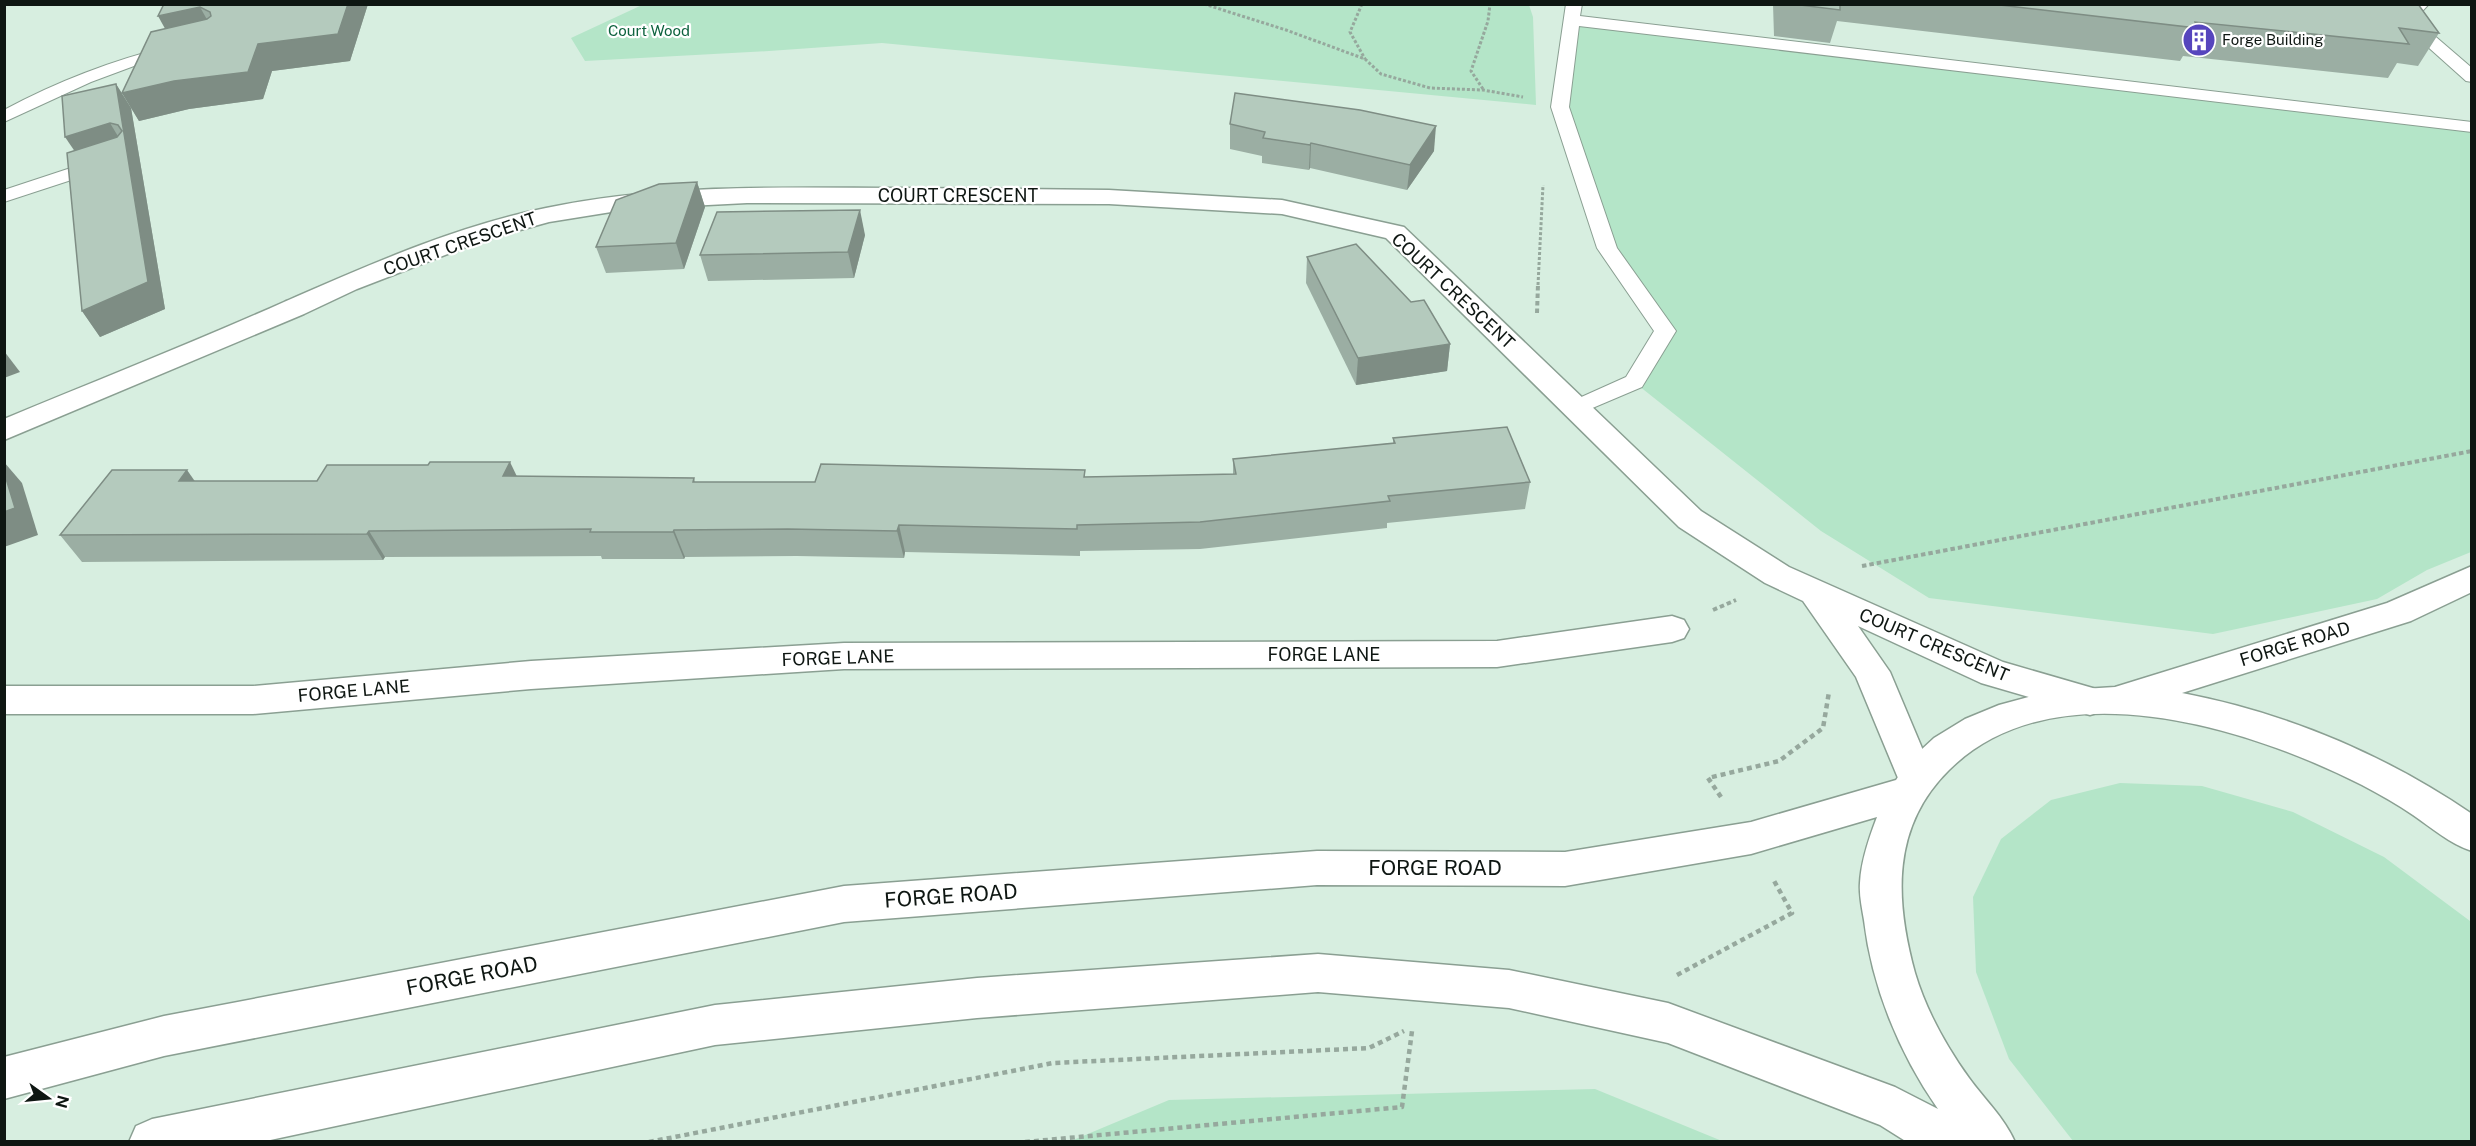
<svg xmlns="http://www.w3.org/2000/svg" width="2476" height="1146" viewBox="0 0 2476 1146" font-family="'Public Sans',sans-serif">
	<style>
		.green { fill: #b4e5c8 }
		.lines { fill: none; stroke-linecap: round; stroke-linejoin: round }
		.service-casing { stroke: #8a9f92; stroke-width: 2 }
		.minor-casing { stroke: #8a9f92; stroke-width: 3 }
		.primary-casing { stroke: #8a9f92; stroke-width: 3 }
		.path-far2 { stroke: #96a89d; stroke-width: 3; stroke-dasharray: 3 2; stroke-linecap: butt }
		.path-far1 { stroke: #96a89d; stroke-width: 4; stroke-dasharray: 4.5 3; stroke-linecap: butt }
		.path { stroke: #96a89d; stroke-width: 4.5; stroke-dasharray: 5 4; stroke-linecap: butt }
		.service { fill: #fff; fill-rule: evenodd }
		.minor { fill: #fff; fill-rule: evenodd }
		.primary { fill: #fff; fill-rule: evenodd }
		.wall { fill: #9baea3 }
		.shaded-wall { fill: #7e8d84 }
		.building { fill: #b4cabd; stroke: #7e8d84; stroke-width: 1.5 }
		.labels { text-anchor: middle; stroke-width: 4.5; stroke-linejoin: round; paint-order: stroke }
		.far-park-label { font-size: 15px; fill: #0d623e; stroke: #fff }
		.far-poi-label { font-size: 15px; fill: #0e1612; stroke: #fff; text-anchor: start }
		.street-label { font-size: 18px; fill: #0e1612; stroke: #fff }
		.near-street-label { font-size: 21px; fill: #0e1612; stroke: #fff }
	</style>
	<rect width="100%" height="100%" fill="#d7eee0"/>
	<g class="green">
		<polygon points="642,5 1529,5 1533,17 1536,105 882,43 769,51 585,61 571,38"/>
		<polygon points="1572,20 2471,127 2471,552 2427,570 2377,599 2213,634 1929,598 1821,531 1634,382 1665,331 1607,248 1560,107"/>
		<polygon points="2120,783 2202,786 2293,812 2384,857 2470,921 2472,923 2471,1141 2073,1141 2009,1059 1976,972 1973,897 2001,839 2051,800"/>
		<polygon points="1595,1089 1722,1141 1071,1141 1169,1100"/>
	</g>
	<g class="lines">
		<defs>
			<g id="service">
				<polygon points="1566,4 1582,4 1580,16 2472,122 2472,132 1579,26 1569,107 1617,248 1676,331 1642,387 1576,415 1568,413 1565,408 1568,403 1626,377 1654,331 1597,248 1551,107"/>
				<polygon points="2412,4 2429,4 2415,19 2472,68 2472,82 2466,81 2400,22 2398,19"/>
				<path d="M 171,46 L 179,51 L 177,55 L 134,66 L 91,82 L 4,122 L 4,110 C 58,81 113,60 171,46 Z"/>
				<polygon points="101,158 108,160 110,164 108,168 4,202 4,190"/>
			</g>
			<g id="minor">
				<path d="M 905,188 L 1109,190 L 1282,200 L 1404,227 L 1701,511 L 1789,567 L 2003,662 L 2103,691 L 2108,701 L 2103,711 L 2090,715 L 1981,683 L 1858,626 L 1890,672 L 1935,779 L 1929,790 L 1916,794 L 1903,790 L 1856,677 L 1803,601 L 1765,583 L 1679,527 L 1386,238 L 1282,214 L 1109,204 L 747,203 L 630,209 L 549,222 L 484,240 L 357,289 L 304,314 L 4,440 L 4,419 C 98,380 192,343 284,302 C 369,265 456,226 546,208 C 664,183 786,188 905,188 Z"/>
				<polygon points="1672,616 1684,620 1689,629 1684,638 1672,642 1497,667 844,669 531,689 253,714 4,714 4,686 253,686 531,661 844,643 1497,641"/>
			</g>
			<path id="primary" d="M 2472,566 L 2472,592 L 2411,621 L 2182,693 C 2286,713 2384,754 2472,814 L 2472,851 C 2450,844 2432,828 2413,815 C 2397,804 2379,794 2362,785 C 2248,727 2054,666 1949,770 C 1891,827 1895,900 1915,973 C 1926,1010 1946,1046 1969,1078 C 1984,1099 2004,1117 2015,1142 L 1907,1142 L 1880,1125 L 1668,1043 L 1509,1008 L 1318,992 L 977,1018 L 715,1045 L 261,1142 L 129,1142 L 136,1126 L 152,1119 L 715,1005 L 977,978 L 1318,954 L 1509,970 L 1668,1003 L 1895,1087 L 1938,1109 C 1899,1053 1872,987 1864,920 C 1862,908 1859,895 1860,883 C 1861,861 1869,838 1877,817 L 1751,854 L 1565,886 L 1317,885 L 844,922 L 164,1056 L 4,1099 L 4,1057 L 164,1016 L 844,886 L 1317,851 L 1565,852 L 1751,822 L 1896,780 L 1908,762 L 1934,738 L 1965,719 L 1999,705 L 2051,691 L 2115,687 L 2387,603 Z"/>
		</defs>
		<use href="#service" class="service-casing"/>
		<use href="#minor" class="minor-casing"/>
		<use href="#primary" class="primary-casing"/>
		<g class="path-far2">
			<polyline points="1204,4 1286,30 1365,59 1381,74 1430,88 1483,90 1523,97"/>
			<polyline points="1362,4 1350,32 1365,59"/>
			<polyline points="1483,89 1471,71 1488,21 1490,4"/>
			<polyline points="1538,285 1543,185"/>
		</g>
		<g class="path-far1">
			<polyline points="1537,313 1538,284"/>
			<polyline points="1862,566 2472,451"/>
			<polyline points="1713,610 1736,600"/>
		</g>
		<g class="path">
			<polyline points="1721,797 1708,778 1779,761 1823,728 1829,692"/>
			<polyline points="1677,975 1792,913 1773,879"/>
			<polyline points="649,1142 1053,1063 1369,1048 1404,1031"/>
			<polyline points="1025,1142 1402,1107 1412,1031"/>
		</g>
		<use href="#service" class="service"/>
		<use href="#minor" class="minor"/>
		<use href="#primary" class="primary"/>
	</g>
	<g class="wall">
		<polygon points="164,4 368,4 350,61 272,71 263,99 189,109 139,121 122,93 165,29"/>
		<polygon points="1773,4 2418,4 2439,33 2418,66 2397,63 2388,78 2183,56 2180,61 1837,21 1830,43 1774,36"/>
		<polygon points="116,84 131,108 165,309 100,337 82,311 74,151"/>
		<polygon points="1230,124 1434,151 1407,190 1310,168 1309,170 1262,163 1262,156 1230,149"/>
		<polygon points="697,182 705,207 684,269 606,273 596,247"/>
		<polygon points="865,235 854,278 708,281 700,255"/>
		<polygon points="1307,257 1450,344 1447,371 1356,385 1306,283"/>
		<polygon points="1393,438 1530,482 1525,509 1387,523 1387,528 1200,549 1080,551 1080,556 905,552 904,558 797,556 685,557 684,559 602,559 601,556 385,557 383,560 82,562 60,535 194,481 317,481 517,476 694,478 695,482 815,482 1233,474 1233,459 1393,443"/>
	</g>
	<g class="shaded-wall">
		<polygon points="348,4 368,4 350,61 272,71 263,99 189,109 139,121 122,93"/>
		<polygon points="200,7 215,34 173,43 158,16"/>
		<polygon points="116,84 131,108 165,309 100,337 82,311 148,282"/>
		<polygon points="110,123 125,148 82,162 65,137"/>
		<polygon points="1436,126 1434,151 1407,190 1410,165"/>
		<polygon points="1311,143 1310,168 1309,170 1310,145"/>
		<polygon points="697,182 705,207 684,269 676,243"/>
		<polygon points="860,210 865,235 854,278 848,252"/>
		<polygon points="1450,344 1447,371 1356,385 1358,358"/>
		<polygon points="4,351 20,372 4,378"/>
		<polygon points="4,462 22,483 38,535 4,547"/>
		<polygon points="510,462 523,489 503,476"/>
		<polygon points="187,470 206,497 179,481"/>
		<polygon points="899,525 905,552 904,558 897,531"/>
		<polygon points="674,530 685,557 684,559 673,532"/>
		<polygon points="369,531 385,557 383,560 367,534"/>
	</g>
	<g class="building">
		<polygon points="164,4 348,4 338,34 258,44 248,72 174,81 122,93 151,32 207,19 211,16 210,12 200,7 158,16"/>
		<polygon points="1792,4 1840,4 1840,10"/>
		<polygon points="1991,4 2418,4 2439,33 2399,28 2409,44 2195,22 2197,28"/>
		<polygon points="116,84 148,282 82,311 67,153 117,137 122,131 118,125 110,123 65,137 62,96"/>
		<polygon points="1235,93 1360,110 1436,126 1410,165 1311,143 1310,145 1263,138 1265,132 1230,124"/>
		<polygon points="697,182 676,243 596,247 616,200 659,184"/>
		<polygon points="860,210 848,252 700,255 717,212"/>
		<polygon points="1356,244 1411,302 1424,300 1450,344 1358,358 1307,257"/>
		<polygon points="1507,427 1530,482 1388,496 1390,501 1200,522 1077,525 1077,529 899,525 897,531 788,529 674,530 673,532 590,532 591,529 369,531 367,534 60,535 112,470 187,470 179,481 317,481 327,465 428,465 430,462 510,462 503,476 694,478 693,482 815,482 821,464 1085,470 1084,477 1236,474 1233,459 1395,443 1393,438"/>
		<polygon points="4,472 15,508 4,512"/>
	</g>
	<defs>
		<symbol id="building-disc" viewBox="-11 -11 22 22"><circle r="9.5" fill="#5645bd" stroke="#fff"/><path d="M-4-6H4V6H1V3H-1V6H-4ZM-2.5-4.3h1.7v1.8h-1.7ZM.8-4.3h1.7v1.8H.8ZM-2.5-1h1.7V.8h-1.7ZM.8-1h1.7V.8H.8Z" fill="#fff"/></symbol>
	</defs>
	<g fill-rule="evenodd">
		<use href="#building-disc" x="2180" y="21" width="38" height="38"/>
	</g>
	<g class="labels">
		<g class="far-park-label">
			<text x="649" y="36">Court Wood</text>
		</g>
		<g class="far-poi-label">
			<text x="2222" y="45">Forge Building</text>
		</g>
		<g class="street-label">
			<text x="958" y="202">COURT CRESCENT</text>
			<text transform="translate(460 244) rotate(-19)" y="6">COURT CRESCENT</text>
			<text transform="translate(1453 291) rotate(43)" y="6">COURT CRESCENT</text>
			<text transform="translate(2295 644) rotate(-17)" y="6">FORGE ROAD</text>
			<text transform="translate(1934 645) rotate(23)" y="6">COURT CRESCENT</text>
			<text x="1324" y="661">FORGE LANE</text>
			<text transform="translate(838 658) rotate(-2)" y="6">FORGE LANE</text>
			<text transform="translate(354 691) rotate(-5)" y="6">FORGE LANE</text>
		</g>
		<g class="near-street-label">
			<text x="1435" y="875">FORGE ROAD</text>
			<text transform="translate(951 896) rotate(-4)" y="7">FORGE ROAD</text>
			<text transform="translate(472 976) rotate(-11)" y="7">FORGE ROAD</text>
		</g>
	</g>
	<rect width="2476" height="1146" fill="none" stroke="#0e1612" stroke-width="12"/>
	<g transform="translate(48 1098) rotate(105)" stroke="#ffffff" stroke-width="4.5" paint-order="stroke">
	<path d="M0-4.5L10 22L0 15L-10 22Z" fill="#0e1612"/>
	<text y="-9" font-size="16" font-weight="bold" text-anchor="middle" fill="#0e1612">N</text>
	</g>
</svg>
